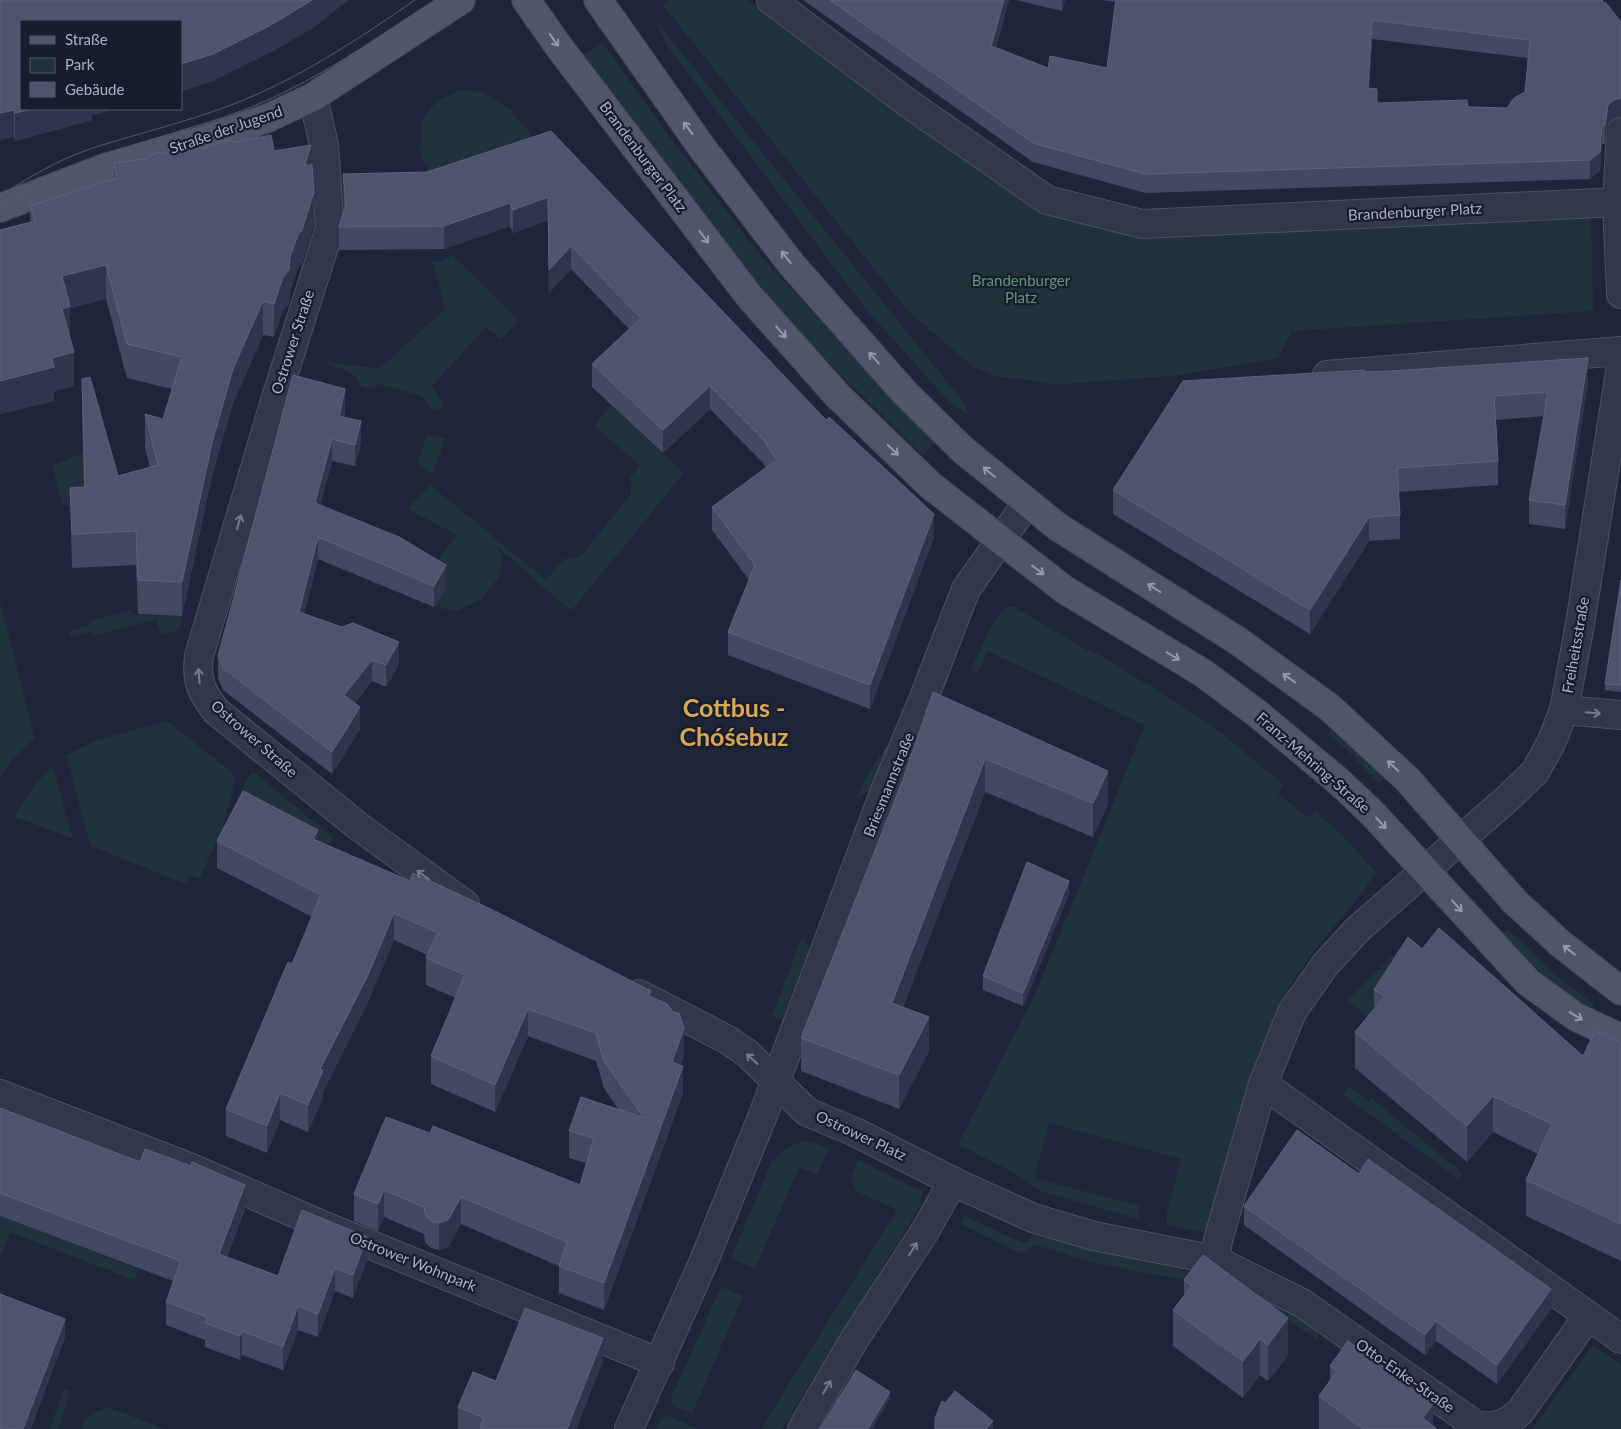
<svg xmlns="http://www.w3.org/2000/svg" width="1621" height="1429" viewBox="0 0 1621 1429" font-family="Lato,sans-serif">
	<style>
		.green { fill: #21323a }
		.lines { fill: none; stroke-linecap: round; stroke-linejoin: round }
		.minor-casing { stroke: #4d5264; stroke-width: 30 }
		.major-casing { stroke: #3c4153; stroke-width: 30 }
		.minor { stroke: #323749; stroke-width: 28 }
		.major { stroke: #50566a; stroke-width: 28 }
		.tram { stroke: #545a71; stroke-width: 1 }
		.wall { fill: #424961; fill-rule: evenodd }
		.shaded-wall { fill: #2f364c }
		.building { fill: #4d546c; stroke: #5c637a; fill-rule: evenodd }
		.oneway { stroke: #959aaf }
		.oneway2 { stroke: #757a8e }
		.labels { text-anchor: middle; stroke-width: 4.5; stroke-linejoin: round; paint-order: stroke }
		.street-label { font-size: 15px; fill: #acb1c6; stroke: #181d2e }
		.park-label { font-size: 15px; fill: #629879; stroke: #181d2e }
		.town-label { font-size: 25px; font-weight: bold; fill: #dba753; stroke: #181d2e }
	</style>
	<rect width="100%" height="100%" fill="#1f2539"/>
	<g class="green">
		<polygon points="669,0 748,0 1046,204 1121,225 1591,211 1593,311 1292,331 1278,358 1172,376 1052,385 1031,380 997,377 972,366 908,311 663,5"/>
		<polygon points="657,22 965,404 968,414 951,404 865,308 666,44"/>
		<polygon points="602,42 672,140 762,257 934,443 923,455 804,338 732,251 584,56"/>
		<polygon points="461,90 482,92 508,108 530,133 530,149 433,174 428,171 428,164 424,163 420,155 421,121 437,101"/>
		<path d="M 452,255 L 519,320 L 501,339 L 486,327 L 432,386 L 444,406 L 438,410 L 429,407 L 422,396 L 378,384 L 372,389 L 360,385 C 357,372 341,369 329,365 L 328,362 L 379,369 L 445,309 L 432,261 L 442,261 Z"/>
		<polygon points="611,405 684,473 571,611 497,546 502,556 499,577 481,599 458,611 434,607 427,575 457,535 408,509 430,485 546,580 564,559 580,557 631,494 630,478 640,465 594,426"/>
		<polygon points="427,434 445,439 433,475 418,464"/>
		<polygon points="83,453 116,480 76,509 62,504 52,466"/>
		<polygon points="0,602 35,738 11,761 0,777"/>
		<polygon points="1007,607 1014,607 1085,649 1100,655 1210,724 1284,785 1278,794 1309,818 1315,811 1344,837 1376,872 1364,890 1315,950 1288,988 1234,1129 1211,1225 1205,1232 1167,1225 1167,1213 1181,1159 1049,1123 1034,1178 1140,1206 1138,1219 1043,1192 1011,1171 958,1144 1036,993 1145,725 988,651 977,673 971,670 993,622"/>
		<polygon points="132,610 133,615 182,616 179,630 161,635 156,619 93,636 91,631 70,637 69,631 90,625 89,621"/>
		<polygon points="167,721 229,770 235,778 223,828 199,879 190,875 186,884 91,846 66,756 94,741"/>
		<polygon points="1330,730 1368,759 1385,777 1378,783 1352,755 1329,735"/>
		<polygon points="888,743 872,790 857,797 863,782"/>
		<polygon points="53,766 73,839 14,816 35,784"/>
		<polygon points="253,772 334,838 318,858 243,819 244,783"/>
		<path d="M 1508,929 L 1559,978 L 1594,1004 L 1593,1007 L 1590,1008 C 1557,988 1529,962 1501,935 Z"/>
		<polygon points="802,937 810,949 782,1020 772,1016"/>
		<polygon points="1407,942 1403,970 1368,1017 1347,1000"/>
		<polygon points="1349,1086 1368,1102 1371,1098 1462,1173 1459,1179 1343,1095"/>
		<polygon points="800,1142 814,1142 829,1149 817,1175 799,1167 755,1269 731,1258 772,1161 784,1150"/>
		<polygon points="858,1160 922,1192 921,1205 782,1429 761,1429 897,1210 856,1191 851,1176"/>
		<polygon points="0,1216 133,1267 139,1270 134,1280 10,1232 0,1257"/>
		<polygon points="965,1216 1023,1243 1028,1242 1033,1234 1098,1251 1205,1275 1282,1306 1319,1329 1318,1340 1274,1311 1202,1283 1098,1264 1036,1245 1022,1254 960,1224"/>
		<polygon points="721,1287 743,1296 692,1413 675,1407 670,1400"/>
		<polygon points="1593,1345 1621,1365 1621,1429 1532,1429"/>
		<polygon points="63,1389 70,1391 59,1429 50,1429"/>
		<polygon points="107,1407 165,1429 83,1429 84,1421 96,1412"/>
		<polygon points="669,1416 698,1429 699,1429 656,1429 661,1418"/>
	</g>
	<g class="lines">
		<defs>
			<g id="minor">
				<polyline points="771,0 908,103 1047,200 1142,224 1621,202"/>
				<path d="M 313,97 L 324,145 L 330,228 L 274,404 L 199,656 C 196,682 201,691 216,711 L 358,826 L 465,904"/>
				<polyline points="1621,132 1617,202 1621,294"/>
				<polyline points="1327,375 1621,351"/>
				<polyline points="1564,710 1621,715"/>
				<path d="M 639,994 L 728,1040 L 748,1054 L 807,1112 L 855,1132 L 960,1185 L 1033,1218 L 1094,1236 L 1215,1260 L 1302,1303 L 1477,1426 C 1496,1427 1505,1425 1520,1412 L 1588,1316"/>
				<polyline points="1263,1084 1621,1339"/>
				<polyline points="0,1094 189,1167 322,1225 660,1363"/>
				<polyline points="1215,1260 1218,1240 1263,1084 1292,1012 1325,965 1358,929 1508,798 1535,772 1552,741 1564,710 1580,624 1621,366"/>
				<polyline points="629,1429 703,1263 763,1115 883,796 925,695 966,589 1027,503"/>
				<polyline points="802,1429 854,1340 925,1231 953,1181"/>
			</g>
			<g id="major">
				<polyline points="526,0 559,47 749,296 837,395 930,485 1065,590 1203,673 1259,715 1337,780 1372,813 1528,982 1576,1017 1621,1038"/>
				<polyline points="598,0 703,149 792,265 905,393 963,450 1058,527 1238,641 1329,707 1407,779 1514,901 1561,944 1621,991"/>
				<polyline points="0,208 104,168 210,138 268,118 313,97 461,0"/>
			</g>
		</defs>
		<use href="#minor" class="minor-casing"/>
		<use href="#major" class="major-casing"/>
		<use href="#minor" class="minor"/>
		<use href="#major" class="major"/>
		<g class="tram">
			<path d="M 0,196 C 28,178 56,161 87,150 C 135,134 184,123 231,105 C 297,80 357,40 415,0"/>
			<path d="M 0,205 C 32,187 64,170 99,157 C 147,139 196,128 244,110 C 313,83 373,41 435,0"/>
		</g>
	</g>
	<g class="wall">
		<polygon points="0,0 314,27 271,52 213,81 181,91 181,21 21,109 113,109 92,115 92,120 15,141 14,137"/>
		<path d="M 803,0 L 1009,0 L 996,47 L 1048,68 L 1107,68 L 1115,2 L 1102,0 L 1603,0 L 1603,2 L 1621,22 L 1621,117 L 1614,118 L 1608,124 L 1605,144 L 1602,144 L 1600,171 L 1590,179 L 1145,193 L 1033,162 ZM 1372,39 L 1528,58 L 1525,92 L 1507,108 L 1377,103 L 1369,88 Z"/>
		<polygon points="1016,0 1065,0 1062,11"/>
		<polygon points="551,131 934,537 870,709 728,655 728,632 749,580 712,530 712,507 766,467 763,463 710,409 663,453 592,387 592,364 629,329 571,269 549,293 548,220 513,233 510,226 444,249 339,250 339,227 344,209 343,174 427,172"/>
		<polygon points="274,151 311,165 314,226 302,263 298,268 290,291 289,304 283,311 274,337 263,335 233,403 212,476 182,616 138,614 136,565 72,568 70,488 84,487 82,412 82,379 118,476 150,467 145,448 145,414 163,419 172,389 127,378 106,299 70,308 70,340 74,386 54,391 54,401 0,414 0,230 30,222 30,206 114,179 114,163 146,159 170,154"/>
		<polygon points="1364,372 1588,382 1565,529 1529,524 1529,500 1544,416 1496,420 1498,461 1498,485 1398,492 1400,515 1400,539 1369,541 1310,634 1113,514 1113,490"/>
		<polygon points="345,411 344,417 361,443 355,466 332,461 320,505 446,587 434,607 318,559 304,614 399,664 386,687 372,681 355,703 360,729 332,774 223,690 218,678 218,656"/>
		<polygon points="1621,580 1621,692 1605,690 1605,684"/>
		<polygon points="933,692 1108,804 1093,837 985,792 903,1007 929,1051 899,1109 801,1071 801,1038 902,782"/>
		<polygon points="217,841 318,841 651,997 684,1055 680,1065 683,1093 604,1310 559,1293 559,1266 461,1224 448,1247 439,1250 431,1248 425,1242 424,1234 384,1217 378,1231 354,1221 354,1194 430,1133 580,1185 586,1163 569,1158 569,1131 619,1110 604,1088 596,1061 528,1036 495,1112 431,1084 431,1056 456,998 426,985 426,958 427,955 394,940 368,1002 323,1092 323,1097 308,1132 280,1120 267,1153 226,1136 226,1109 292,964 312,917 217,868"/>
		<polygon points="1069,894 1023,1006 983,990 983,976"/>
		<polygon points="1422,949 1583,1056 1621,1043 1621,1261 1526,1216 1526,1180 1538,1154 1493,1132 1467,1162 1355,1068 1355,1032 1374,1009 1374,990"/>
		<polygon points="0,1108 245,1209 227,1257 278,1276 367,1260 353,1298 335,1291 318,1337 298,1330 283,1370 242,1355 240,1360 205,1347 205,1340 166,1325 166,1302 173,1281 0,1216"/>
		<polygon points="1359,1174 1551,1309 1497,1384 1436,1341 1425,1355 1244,1225 1244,1206"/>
		<polygon points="1184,1280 1288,1355 1268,1381 1260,1375 1243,1398 1173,1346 1173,1310 1184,1295"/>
		<polygon points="603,1360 576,1429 458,1429 458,1407 496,1381"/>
		<polygon points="1330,1366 1433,1426 1437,1429 1319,1429 1319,1396 1330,1381"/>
	</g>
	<g class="shaded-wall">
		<polygon points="312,0 349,0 314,27 271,52 213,81 181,91 181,64"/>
		<polygon points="1004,0 1009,0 991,64 991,46"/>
		<polygon points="1062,0 1065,0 1062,11"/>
		<polygon points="1372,20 1372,39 1368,107 1368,88"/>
		<polygon points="1621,98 1621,117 1614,118 1608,124 1605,144 1605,125 1608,105 1614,100"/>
		<polygon points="32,109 113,109 92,115 92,120 15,141 15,113"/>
		<polygon points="14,110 14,137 0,140 0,113"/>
		<polygon points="1602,125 1602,144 1600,171 1590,179 1590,160"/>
		<polygon points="311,145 311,179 305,165"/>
		<polygon points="314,192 314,226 302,263 298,268 290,291 289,304 283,311 274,337 274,304 290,257"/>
		<polygon points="548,197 548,220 513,233 513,210"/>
		<polygon points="510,203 510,226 444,249 444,226"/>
		<polygon points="571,246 571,269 549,293 549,270"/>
		<polygon points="106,265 106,299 70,308 70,340 62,343 62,276"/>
		<polygon points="263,301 263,335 233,403 212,476 182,616 182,582 212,443 233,369"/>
		<polygon points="74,352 74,386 54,391 54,401 0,414 0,381 52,358"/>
		<polygon points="1588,358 1588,382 1565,529 1565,505"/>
		<polygon points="710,386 710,409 663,453 663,430"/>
		<polygon points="345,389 345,411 339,437 339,416"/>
		<polygon points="361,421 361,443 355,466 355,445"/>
		<polygon points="332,439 332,461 315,525 315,503"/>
		<polygon points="934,514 934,537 870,709 870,685"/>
		<polygon points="1369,517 1369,541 1310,634 1310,610"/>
		<polygon points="318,537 318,559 299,634 299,612"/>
		<polygon points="446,565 446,587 434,607 434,586"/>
		<polygon points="399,642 399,664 386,687 386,665"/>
		<polygon points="372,660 372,681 344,717 344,695"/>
		<polygon points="360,707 360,729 332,774 332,752"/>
		<polygon points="985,759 985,792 892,1037 892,1003"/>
		<polygon points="1108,771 1108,804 1093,837 1093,803"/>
		<polygon points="318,830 318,858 313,839"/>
		<polygon points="1069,881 1069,894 1023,1006 1023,993"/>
		<polygon points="394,913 394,940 368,1002 323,1092 323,1097 308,1132 308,1105 320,1069"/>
		<polygon points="528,1009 528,1036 495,1112 495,1085"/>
		<polygon points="929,1017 929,1051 899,1109 899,1075"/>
		<polygon points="684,1028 684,1055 672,1089 672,1062"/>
		<polygon points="683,1066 683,1093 604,1310 604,1283"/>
		<polygon points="280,1093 280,1120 267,1153 267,1126"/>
		<polygon points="1493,1096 1493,1132 1467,1162 1467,1126"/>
		<polygon points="245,1185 245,1209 219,1277 219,1254"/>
		<polygon points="384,1190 384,1217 378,1231 378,1204"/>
		<polygon points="461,1197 461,1224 448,1247 439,1250 439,1223"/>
		<polygon points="367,1237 367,1260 353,1298 353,1275"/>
		<polygon points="335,1268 335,1291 318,1337 318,1314"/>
		<polygon points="1551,1289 1551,1309 1497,1384 1497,1365"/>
		<polygon points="298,1306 298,1330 283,1370 283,1347"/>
		<polygon points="1288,1318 1288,1355 1268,1381 1268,1345"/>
		<polygon points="65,1319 65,1338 31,1429 23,1429"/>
		<polygon points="1436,1321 1436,1341 1425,1355 1425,1335"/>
		<polygon points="242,1331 242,1355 240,1360 240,1336"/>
		<polygon points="603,1338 603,1360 576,1429 567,1429"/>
		<polygon points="1260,1339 1260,1375 1243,1398 1243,1361"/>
		<polygon points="890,1392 890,1399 872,1429 868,1429"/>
		<polygon points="1433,1404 1433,1429 1423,1418"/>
		<polygon points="993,1421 993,1429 986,1429"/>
	</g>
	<g class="building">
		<polygon points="0,0 312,0 271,25 213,54 181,64 181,21 21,21 21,109 32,109 15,113 14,110 0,113"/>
		<path d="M 830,0 L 1004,0 L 991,46 L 1048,68 L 1050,56 L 1107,68 L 1116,0 L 1603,0 L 1602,2 L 1606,3 L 1621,22 L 1621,98 L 1614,100 L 1608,105 L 1605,125 L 1602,125 L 1600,152 L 1590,160 L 1145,174 L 1033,143 ZM 1372,20 L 1530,40 L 1525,92 L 1514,98 L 1507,108 L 1468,107 L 1467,100 L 1377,103 L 1377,89 L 1368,88 Z"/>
		<polygon points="551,131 826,420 829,417 934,514 870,685 728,632 755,565 712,507 777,460 763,439 710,386 663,430 592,364 641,318 571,246 549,270 548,197 513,210 510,203 444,226 339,227 346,204 343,174 427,172"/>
		<polygon points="271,135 274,151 311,145 305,165 312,165 314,192 302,230 298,235 290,257 289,270 283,277 274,304 263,301 233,369 212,443 182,582 138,580 136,531 72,534 70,488 85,487 82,379 90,377 118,476 158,465 145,414 163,419 182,357 127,344 106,265 62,276 70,306 62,309 74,352 52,358 54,367 0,381 0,230 35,221 30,206 117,178 114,163 146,159 157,152 170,154 214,145 224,140 236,142"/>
		<polygon points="1588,358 1565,505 1529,500 1548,392 1494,396 1498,461 1397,468 1400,515 1369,517 1310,610 1113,490 1183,381 1364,370 1364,372 1390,371"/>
		<polygon points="293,375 345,389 339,416 361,421 355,445 332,439 315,503 399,537 446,565 434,586 318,537 299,612 342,627 353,623 399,642 386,665 372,660 344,695 360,707 332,752 223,668 218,656"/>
		<polygon points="1621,580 1621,685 1605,684"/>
		<polygon points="933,692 1108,771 1093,803 985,759 892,1003 929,1017 899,1075 801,1038 902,782"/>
		<polygon points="243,791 318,830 313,839 410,881 413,873 497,912 651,991 649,996 667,1004 673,1012 679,1013 684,1028 672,1062 683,1066 604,1283 559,1266 567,1242 461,1197 448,1220 439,1223 431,1221 425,1214 424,1207 384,1190 378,1204 354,1194 386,1117 430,1133 433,1126 580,1185 594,1138 569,1131 581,1097 644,1118 604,1061 596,1033 528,1009 495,1085 431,1056 465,975 426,958 438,933 394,913 368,975 320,1069 323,1070 308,1105 280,1093 267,1126 226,1109 288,962 292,964 321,895 217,841"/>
		<polygon points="1027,862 1069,881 1023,993 983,976"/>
		<polygon points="1439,928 1583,1056 1595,1031 1621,1043 1621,1224 1526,1180 1552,1124 1493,1096 1467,1126 1355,1032 1385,996 1374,990 1408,937 1422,949"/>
		<polygon points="0,1108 140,1162 145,1149 191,1166 192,1162 245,1185 219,1254 278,1276 302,1210 367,1237 353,1275 335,1268 318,1314 298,1306 283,1347 242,1331 240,1336 205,1323 207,1317 166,1302 181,1261 0,1193"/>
		<polygon points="1297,1130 1359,1174 1368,1159 1551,1289 1497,1365 1436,1321 1425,1335 1244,1206"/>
		<polygon points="1203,1255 1288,1318 1268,1345 1260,1339 1243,1361 1173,1310 1192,1286 1184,1280"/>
		<polygon points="0,1294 65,1319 23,1429 0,1429"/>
		<polygon points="525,1308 603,1338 567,1429 480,1429 484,1418 458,1407 473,1372 496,1381"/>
		<polygon points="1348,1341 1433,1404 1423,1418 1437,1429 1363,1429 1319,1396 1337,1371 1330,1366"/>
		<polygon points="856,1370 890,1392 868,1429 820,1429"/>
		<polygon points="955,1391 993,1421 986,1429 935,1429 935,1418 942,1401 945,1403"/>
	</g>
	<defs><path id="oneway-shaft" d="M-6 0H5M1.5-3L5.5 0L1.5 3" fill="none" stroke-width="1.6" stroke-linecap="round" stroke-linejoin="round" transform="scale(1.25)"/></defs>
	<g class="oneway">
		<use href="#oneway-shaft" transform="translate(554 40) rotate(55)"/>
		<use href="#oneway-shaft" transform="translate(688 128) rotate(-126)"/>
		<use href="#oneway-shaft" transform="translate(704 237) rotate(53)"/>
		<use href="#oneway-shaft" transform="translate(786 257) rotate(-128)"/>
		<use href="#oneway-shaft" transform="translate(781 332) rotate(49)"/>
		<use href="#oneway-shaft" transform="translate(874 358) rotate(-131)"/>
		<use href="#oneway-shaft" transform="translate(893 450) rotate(44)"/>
		<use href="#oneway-shaft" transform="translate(989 472) rotate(-140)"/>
		<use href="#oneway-shaft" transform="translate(1038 570) rotate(37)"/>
		<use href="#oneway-shaft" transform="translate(1154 588) rotate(-148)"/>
		<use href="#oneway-shaft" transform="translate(1173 656) rotate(30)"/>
		<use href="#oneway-shaft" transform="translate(1289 678) rotate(-144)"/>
		<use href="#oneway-shaft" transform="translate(1393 766) rotate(-137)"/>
		<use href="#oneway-shaft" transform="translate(1381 823) rotate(48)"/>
		<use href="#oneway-shaft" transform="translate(1457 906) rotate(48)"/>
		<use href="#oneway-shaft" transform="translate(1569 950) rotate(-142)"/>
		<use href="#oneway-shaft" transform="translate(1576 1016) rotate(31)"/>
	</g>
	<g class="oneway2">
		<use href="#oneway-shaft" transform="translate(239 522) rotate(-74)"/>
		<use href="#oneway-shaft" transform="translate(199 676) rotate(-95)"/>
		<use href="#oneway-shaft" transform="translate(1593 713) rotate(5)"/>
		<use href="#oneway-shaft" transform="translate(423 875) rotate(-144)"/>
		<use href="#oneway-shaft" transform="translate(752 1059) rotate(-138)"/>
		<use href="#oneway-shaft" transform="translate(913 1249) rotate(-57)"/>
		<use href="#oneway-shaft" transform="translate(827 1387) rotate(-60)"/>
	</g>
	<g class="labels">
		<g class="street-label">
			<text transform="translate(226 130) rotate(-19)" y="5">Straße der Jugend</text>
			<text transform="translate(643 157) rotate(53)" y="5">Brandenburger Platz</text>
			<text transform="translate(1415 212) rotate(-3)" y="5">Brandenburger Platz</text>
			<text transform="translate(293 342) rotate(-72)" y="5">Ostrower Straße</text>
			<text transform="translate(1576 645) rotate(-80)" y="5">Freiheitsstraße</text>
			<text transform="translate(254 739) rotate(41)" y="5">Ostrower Straße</text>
			<text transform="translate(1313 763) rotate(41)" y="5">Franz-Mehring-Straße</text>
			<text transform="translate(889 785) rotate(-68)" y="5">Briesmannstraße</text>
			<text transform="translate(861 1136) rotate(25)" y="5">Ostrower Platz</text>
			<text transform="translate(413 1262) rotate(22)" y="5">Ostrower Wohnpark</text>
			<text transform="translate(1405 1376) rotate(35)" y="5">Otto-Enke-Straße</text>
		</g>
		<g class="park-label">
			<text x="1021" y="286">Brandenburger<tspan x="1021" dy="17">Platz</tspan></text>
		</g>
		<g class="town-label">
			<text x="734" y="717">Cottbus -<tspan x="734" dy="29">Chóśebuz</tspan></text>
		</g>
	</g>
	<rect x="20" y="20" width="162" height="90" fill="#181d2e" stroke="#53586b"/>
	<rect x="30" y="36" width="25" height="8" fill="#50566a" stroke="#53586b"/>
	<text x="65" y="45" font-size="15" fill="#acb1c6">Straße</text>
	<rect x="30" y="58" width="25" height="15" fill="#21323a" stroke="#53586b"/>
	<text x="65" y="70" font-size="15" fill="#acb1c6">Park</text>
	<rect x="30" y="82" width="25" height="15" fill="#4d546c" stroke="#53586b"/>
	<text x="65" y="95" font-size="15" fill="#acb1c6">Gebäude</text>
</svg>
